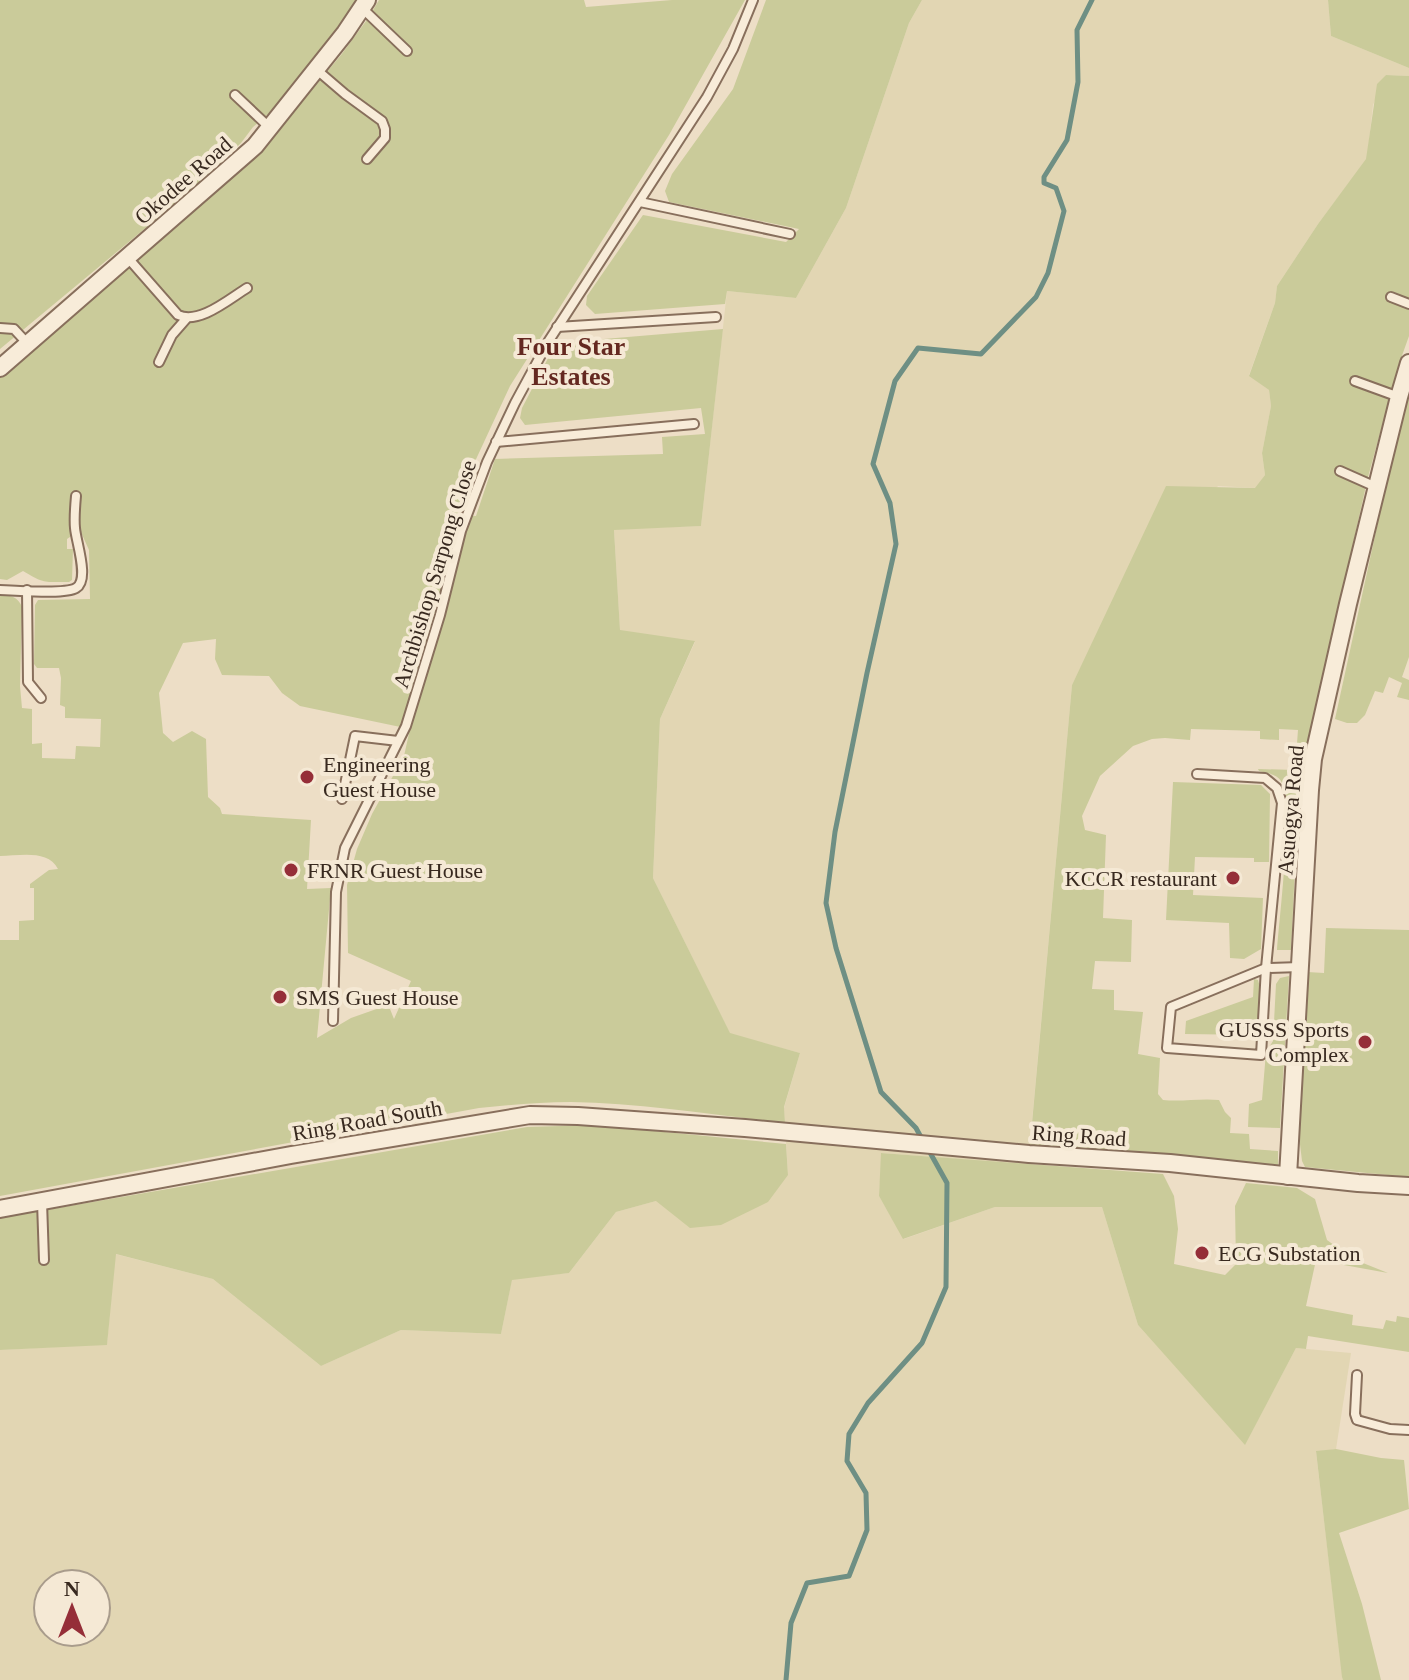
<svg xmlns="http://www.w3.org/2000/svg" width="1409" height="1680" viewBox="0 0 1409 1680" font-family="Georgia,serif">
	<style>
		.farmland { fill: #e2d6b3; fill-rule: evenodd }
		.green { fill: #cacb9a; fill-rule: evenodd }
		.lines { fill: none; stroke-linecap: round; stroke-linejoin: round }
		.stream { stroke: #6e8f84; stroke-width: 5 }
		.lane-casing { stroke: #886f5c; stroke-width: 12 }
		.street-casing { stroke: #886f5c; stroke-width: 20 }
		.lane { stroke: #f8ecd9; stroke-width: 8 }
		.street { stroke: #f8ecd9; stroke-width: 16 }
		.poi-dot { fill: #952e38; stroke: #f5e9d5; stroke-width: 3 }
		.labels { text-anchor: middle; stroke-width: 8; stroke-linejoin: round; paint-order: stroke }
		.street-label { font-size: 22px; fill: #38291f; stroke: #f5e9d5 }
		.poi-label { font-size: 22px; fill: #38291f; stroke: #f5e9d5; text-anchor: start }
		.quarter-label { font-size: 26px; font-weight: bold; fill: #642820; stroke: #f5e9d5 }
	</style>
	<rect width="100%" height="100%" fill="#eddec6"/>
	<path class="farmland" d="M 922,0 L 1328,0 L 1331,36 L 1409,68 L 1409,76 L 1386,75 L 1373,105 L 1367,159 L 1318,224 L 1277,286 L 1275,303 L 1249,375 L 1269,390 L 1271,406 L 1262,453 L 1265,475 L 1256,488 L 1218,486 L 1098,633 L 1072,685 L 1028,1165 L 882,1153 L 879,1196 L 904,1239 L 995,1207 L 1102,1207 L 1138,1325 L 1245,1444 L 1296,1348 L 1351,1353 L 1336,1449 L 1316,1452 L 1343,1680 L 0,1680 L 0,1350 L 107,1344 L 115,1254 L 213,1279 L 321,1366 L 401,1330 L 501,1334 L 512,1279 L 569,1273 L 616,1212 L 656,1201 L 788,1175 L 784,1108 L 800,1053 L 730,1034 L 653,878 L 660,719 L 695,642 L 620,631 L 614,529 L 701,526 L 727,291 L 796,298 L 846,208 L 909,23 ZM 48,1584 L 96,1584 L 96,1632 L 48,1632 Z"/>
	<g class="green">
		<polygon points="0,0 357,0 326,44 269,113 253,127 241,143 201,182 0,349"/>
		<path d="M 379,0 L 584,0 L 586,7 L 672,0 L 745,0 L 669,135 L 510,386 L 471,470 L 457,515 L 476,516 L 495,459 L 663,454 L 662,437 L 705,434 L 701,408 L 525,425 L 520,418 L 522,408 L 556,343 L 723,329 L 701,526 L 614,530 L 620,630 L 695,641 L 660,719 L 653,878 L 730,1033 L 800,1053 L 784,1107 L 785,1123 C 714,1115 642,1103 571,1102 C 540,1102 510,1105 479,1108 L 0,1196 L 0,940 L 19,940 L 19,921 L 34,920 L 34,888 L 30,888 L 30,884 L 49,870 L 58,869 C 48,849 19,856 0,856 L 0,595 C 11,595 18,597 22,607 L 20,686 L 22,708 L 32,709 L 32,744 L 42,743 L 42,758 L 75,759 L 76,746 L 100,747 L 101,719 L 65,718 L 65,707 L 60,705 L 61,678 L 59,668 L 37,668 L 34,664 L 35,605 L 38,600 L 90,599 L 89,550 L 80,530 L 67,539 L 67,549 L 73,549 L 72,580 L 69,582 C 44,582 45,584 23,571 L 7,580 L 0,579 L 0,375 L 253,160 L 341,55 L 369,17 ZM 216,639 L 215,659 L 222,675 L 269,676 L 282,693 L 300,706 L 410,729 L 404,756 L 372,814 L 357,849 L 347,885 L 348,953 L 411,981 L 394,1019 L 390,1009 L 385,1006 L 351,1018 L 317,1038 L 331,888 L 307,889 L 311,820 L 222,814 L 220,808 L 208,797 L 206,739 L 192,731 L 173,742 L 163,733 L 159,693 L 183,643 Z"/>
		<polygon points="766,0 922,0 909,23 846,208 796,298 727,291 725,304 595,314 586,305 587,296 643,215 786,242 799,229 669,202 665,191 672,174 733,89"/>
		<polygon points="1328,0 1409,0 1409,68 1331,36"/>
		<path d="M 1386,75 L 1409,76 L 1409,336 L 1399,364 L 1368,477 L 1299,785 L 1291,950 L 1277,950 C 1279,920 1294,802 1281,781 C 1277,774 1267,773 1259,771 L 1258,769 L 1295,770 L 1298,730 L 1279,729 L 1279,740 L 1260,739 L 1260,731 L 1191,729 L 1190,740 L 1165,738 L 1152,739 L 1133,746 L 1100,776 L 1082,816 L 1085,830 L 1106,835 L 1103,918 L 1132,920 L 1131,962 L 1095,961 L 1092,989 L 1114,990 L 1114,1010 L 1143,1012 L 1138,1054 L 1160,1058 L 1158,1094 L 1163,1100 C 1182,1102 1200,1098 1219,1100 L 1225,1112 L 1231,1118 L 1230,1133 L 1249,1134 L 1250,1149 L 1278,1151 L 1278,1165 L 1030,1145 L 1072,685 L 1166,486 L 1255,488 L 1265,475 L 1262,453 L 1271,406 L 1269,390 L 1249,376 L 1275,303 L 1277,286 L 1318,224 L 1366,159 L 1377,84 Z"/>
		<polygon points="1409,393 1409,657 1402,677 1409,680 1409,700 1397,697 1402,683 1389,677 1383,693 1375,691 1365,715 1357,723 1347,723 1335,719 1401,417"/>
		<polygon points="1173,782 1261,785 1270,794 1269,862 1254,862 1254,858 1195,857 1193,895 1263,898 1261,949 1244,959 1230,958 1229,923 1166,920"/>
		<polygon points="1326,928 1409,930 1409,1177 1305,1167 1302,1161 1299,1136 1307,972 1324,973"/>
		<polygon points="1289,976 1280,1128 1248,1127 1249,1104 1262,1100 1266,1052 1273,1041 1276,984 1280,978"/>
		<polygon points="1254,979 1258,980 1260,987 1257,1035 1185,1034 1186,1021 1253,997"/>
		<polygon points="593,1125 786,1144 788,1175 768,1202 721,1225 690,1228 656,1201 616,1212 569,1273 512,1280 501,1334 401,1330 321,1366 213,1279 116,1254 107,1345 0,1350 0,1218 527,1127"/>
		<polygon points="881,1153 1163,1174 1174,1196 1178,1229 1174,1264 1225,1275 1236,1264 1235,1206 1246,1183 1297,1188 1315,1199 1327,1240 1353,1259 1388,1273 1316,1260 1306,1306 1353,1315 1352,1325 1383,1329 1386,1320 1396,1322 1397,1316 1409,1318 1409,1352 1308,1336 1306,1349 1296,1348 1245,1445 1138,1325 1102,1207 995,1207 903,1239 879,1196"/>
		<polygon points="1336,1449 1381,1458 1404,1460 1409,1509 1339,1533 1362,1604 1381,1680 1343,1680 1342,1677 1316,1451"/>
	</g>
	<g class="lines">
		<g class="stream">
			<polyline points="923,1141 916,1128 881,1092 836,948 826,903 835,832 867,673 896,544 890,503 873,464 895,381 918,348 981,354 1036,297 1048,273 1064,211 1056,188 1044,183 1044,177 1067,140 1078,82 1077,30 1092,0"/>
			<polyline points="786,1680 791,1623 807,1583 849,1576 867,1530 866,1493 847,1461 849,1434 868,1403 922,1343 946,1287 947,1183 928,1149"/>
		</g>
		<defs>
			<g id="lane">
				<polyline points="362,8 407,51"/>
				<polyline points="317,70 345,94 382,121 385,129 385,138 367,159"/>
				<polyline points="235,95 269,127"/>
				<polyline points="640,202 790,234"/>
				<path d="M 128,258 L 178,315 C 199,325 229,299 247,288"/>
				<polyline points="1391,297 1409,304"/>
				<polyline points="557,327 716,317"/>
				<polyline points="0,328 14,329 28,344"/>
				<polyline points="159,362 172,335 186,319"/>
				<polyline points="1355,381 1399,397"/>
				<polyline points="496,442 694,424"/>
				<polyline points="1340,471 1376,487"/>
				<path d="M 0,590 C 15,590 64,595 76,588 C 90,580 76,542 75,528 C 74,518 75,507 76,496"/>
				<polyline points="27,590 28,682 41,698"/>
				<polyline points="1197,774 1265,778 1277,788 1282,803 1266,968 1300,967"/>
				<polyline points="342,799 355,736 398,741"/>
				<polygon points="1266,968 1261,1055 1167,1048 1171,1007"/>
				<polyline points="333,1021 336,892 345,848 406,726 440,615 461,531 487,462 515,403 548,342 707,97 733,49 753,0"/>
				<polyline points="42,1202 44,1260"/>
				<polyline points="1357,1375 1355,1414 1357,1420 1390,1429 1409,1430"/>
			</g>
			<g id="street">
				<polyline points="0,368 255,146 345,33 367,0"/>
				<polyline points="1288,1176 1310,790 1313,759 1348,604 1399,397 1409,363"/>
				<polyline points="0,1209 291,1155 530,1115 578,1116 745,1128 1029,1154 1170,1163 1358,1183 1409,1186"/>
			</g>
		</defs>
		<use href="#lane" class="lane-casing"/>
		<use href="#street" class="street-casing"/>
		<use href="#lane" class="lane"/>
		<use href="#street" class="street"/>
	</g>
	<g class="poi-dot">
		<circle cx="307" cy="777" r="8"/>
		<circle cx="291" cy="870" r="8"/>
		<circle cx="1233" cy="878" r="8"/>
		<circle cx="280" cy="997" r="8"/>
		<circle cx="1365" cy="1042" r="8"/>
		<circle cx="1202" cy="1253" r="8"/>
	</g>
	<g class="labels">
		<g class="street-label">
			<text transform="translate(183 180) rotate(-41)" y="8">Okodee Road</text>
			<text transform="translate(434 574) rotate(-73)" y="8">Archbishop Sarpong Close</text>
			<text transform="translate(1290 810) rotate(-85)" y="8">Asuogya Road</text>
			<text transform="translate(367 1120) rotate(-10)" y="8">Ring Road South</text>
			<text transform="translate(1079 1135) rotate(4)" y="8">Ring Road</text>
		</g>
		<g class="poi-label">
			<text x="323" y="772">Engineering<tspan x="323" dy="25">Guest House</tspan></text>
			<text x="307" y="878">FRNR Guest House</text>
			<text x="1217" y="886" text-anchor="end">KCCR restaurant</text>
			<text x="296" y="1005">SMS Guest House</text>
			<text x="1349" y="1037" text-anchor="end">GUSSS Sports<tspan x="1349" dy="25">Complex</tspan></text>
			<text x="1218" y="1261">ECG Substation</text>
		</g>
		<g class="quarter-label">
			<text x="571" y="355">Four Star<tspan x="571" dy="30">Estates</tspan></text>
		</g>
	</g>
	<g transform="translate(72 1608)"><circle r="38" fill="#f5e9d5" stroke="#a99c8c" stroke-width="2"/>
	<path d="M0-6L14 30L0 20L-14 30Z" fill="#952e38"/>
	<text y="-12" font-size="22" font-weight="bold" text-anchor="middle" fill="#38291f">N</text>
	</g>
</svg>
